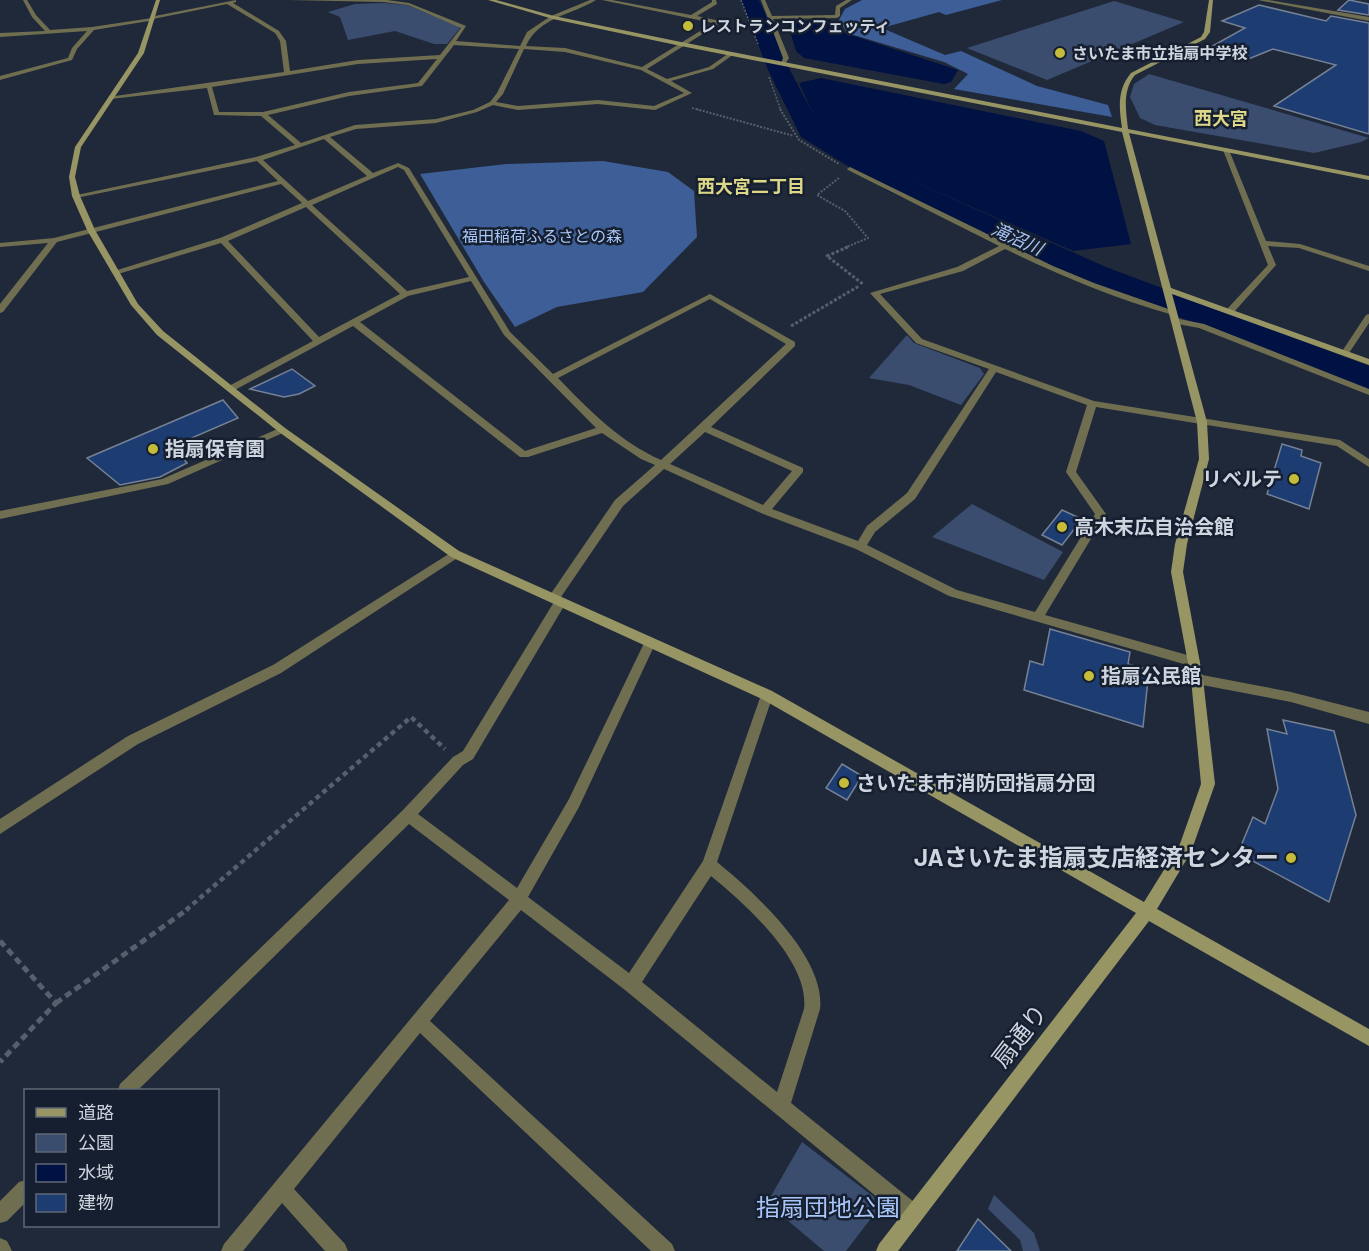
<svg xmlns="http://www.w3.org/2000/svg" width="1369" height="1251" viewBox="0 0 1369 1251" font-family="Barlow,'Noto Sans JP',sans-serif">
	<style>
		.green { fill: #3a4d6e }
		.forest { fill: #3d5e96 }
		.water { fill: #001143 }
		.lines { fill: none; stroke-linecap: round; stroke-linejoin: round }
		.river { fill: #001143; fill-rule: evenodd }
		.building { fill: #1d3c71; stroke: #758194; stroke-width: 1.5 }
		.path-far4 { stroke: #575f6d; stroke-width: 1.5; stroke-dasharray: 2 1.5; stroke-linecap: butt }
		.path-far3 { stroke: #575f6d; stroke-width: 2; stroke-dasharray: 2 1.5; stroke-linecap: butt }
		.path-far2 { stroke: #575f6d; stroke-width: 3; stroke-dasharray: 3 2; stroke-linecap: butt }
		.path-far1 { stroke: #575f6d; stroke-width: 4.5; stroke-dasharray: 5 4; stroke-linecap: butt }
		.path { stroke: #575f6d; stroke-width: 5; stroke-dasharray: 7 4.5; stroke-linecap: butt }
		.lane { fill: #706e50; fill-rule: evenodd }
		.street { fill: #706e50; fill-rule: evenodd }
		.secondary { fill: #989564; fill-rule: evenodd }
		.poi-dot { fill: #c6bc3c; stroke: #161f2f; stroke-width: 2 }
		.labels { text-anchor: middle; stroke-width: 5; stroke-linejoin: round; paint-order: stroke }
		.far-poi-label { font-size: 16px; font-weight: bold; fill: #ced5df; stroke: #161f2f; text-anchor: start }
		.far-park-label { font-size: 16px; fill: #a8c6f8; stroke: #161f2f }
		.far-quarter-label { font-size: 18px; font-weight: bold; fill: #ddd788; stroke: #161f2f }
		.far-neighbourhood-label { font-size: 18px; font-weight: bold; fill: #ddd788; stroke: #161f2f }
		.far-water-label { font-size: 18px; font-style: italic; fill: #a4c1f3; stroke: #161f2f }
		.poi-label { font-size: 20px; font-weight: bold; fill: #ced5df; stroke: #161f2f; text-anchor: start }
		.near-poi-label { font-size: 24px; font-weight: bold; fill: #ced5df; stroke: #161f2f; text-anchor: end }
		.near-street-label { font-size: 24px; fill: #ced5df; stroke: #161f2f }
		.near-park-label { font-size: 24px; fill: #a8c6f8; stroke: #161f2f }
	</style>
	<rect width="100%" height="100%" fill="#202939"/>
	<g class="green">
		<polygon points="1114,1 1184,22 1047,80 967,48"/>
		<polygon points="384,3 407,5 461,27 447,44 434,44 395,31 348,40 340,17 328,12 355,4"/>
		<polygon points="1149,74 1369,138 1361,142 1314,153 1155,125 1140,118 1130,97 1134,84"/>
		<polygon points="907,335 914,343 980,368 984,374 961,405 909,385 869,378"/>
		<polygon points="972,504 1063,552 1044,580 932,537"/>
		<polygon points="802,1142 874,1197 875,1213 846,1251 824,1251 767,1203"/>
		<polygon points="994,1195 1034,1233 1040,1251 1023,1251 1020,1240 988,1209"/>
	</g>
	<g class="forest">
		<polygon points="862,0 1002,0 946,15 939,12 882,28 945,55 961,51 1037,86 1108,105 1112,117 954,89 968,74 944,62 847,33 839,20 845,9"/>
		<polygon points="603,161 668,172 694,191 697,237 643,292 557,307 515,327 484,282 420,174 506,164"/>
	</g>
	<g class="water">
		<polygon points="830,20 845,33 958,70 951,82 944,84 804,58 796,51 787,22"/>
		<polygon points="821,78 1081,131 1104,141 1131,244 1073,251 867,161 821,131 799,83"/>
	</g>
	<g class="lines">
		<polygon class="river" points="741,0 759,0 790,70 820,127 908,179 1106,267 1369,366 1369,389 1084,281 888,191 801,137 768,70"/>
	</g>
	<g class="building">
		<polygon points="1349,0 1369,4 1369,15 1338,10"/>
		<polygon points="1259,5 1326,21 1331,16 1369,23 1369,134 1274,106 1336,65 1273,49 1246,60 1207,49 1245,28 1222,21"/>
		<polygon points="292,369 315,386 299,394 284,397 250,389"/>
		<polygon points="223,400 238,418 173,446 187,463 160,477 120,485 87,458"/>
		<polygon points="1282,444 1302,450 1301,456 1321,463 1309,509 1267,494"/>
		<polygon points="1062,510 1082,519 1062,545 1042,535"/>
		<polygon points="1050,629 1130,652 1128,664 1149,670 1143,727 1024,690 1030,661 1043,665"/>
		<polygon points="1283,720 1334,731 1356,815 1329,902 1238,853 1253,817 1265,824 1278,789 1267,729 1287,734"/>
		<polygon points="842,764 862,776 847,800 826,788"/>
		<polygon points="978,1219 1011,1251 957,1251"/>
	</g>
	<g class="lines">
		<g class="path-far4">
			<polyline points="741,0 758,44"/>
			<polyline points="769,77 781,111"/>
			<polyline points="692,108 702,111"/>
		</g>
		<g class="path-far3">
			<polyline points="696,109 794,136"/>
			<polyline points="780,109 799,140 839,164"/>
			<polyline points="839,178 817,195 845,211 868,238 844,248"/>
		</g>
		<g class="path-far2">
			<polyline points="848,247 827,256 864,285"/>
			<polyline points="791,326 859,286"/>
		</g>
		<polyline class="path-far1" points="186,910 411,717 445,749"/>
		<g class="path">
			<polyline points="0,941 56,1003 0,1062"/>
			<polyline points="56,1003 188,909"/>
		</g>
		<polygon class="lane" points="282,427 285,428 285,432 168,484 0,519 0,511 162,479"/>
		<g class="street">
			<polygon points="23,0 27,0 36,15 50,30 92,27 152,18 155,20 94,30 77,49 72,60 0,80 0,76 68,58 72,48 87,31 0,37 0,33 45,31 32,17"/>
			<path d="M 236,0 L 236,2 L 233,3 L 279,31 L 286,41 L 290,71 L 358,60 L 440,55 L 461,28 L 408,5 L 383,2 L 289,0 L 387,0 L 409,3 L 466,26 L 456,41 L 520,46 L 527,32 L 551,16 L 590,0 L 596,0 C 572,15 539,17 526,46 L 565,48 L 642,67 L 713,23 L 602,0 L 612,0 L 691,15 L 712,2 L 712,0 L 716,0 L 717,4 L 697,16 L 720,21 L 720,23 L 647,69 L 667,79 L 709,67 L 729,53 L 734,54 L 713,69 L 671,81 L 692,93 L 655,110 L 598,104 L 518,110 L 493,105 L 477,112 L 436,123 L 356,129 L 330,137 L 373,173 L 398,163 L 409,168 L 510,332 L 553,374 L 710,294 L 795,342 L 795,346 L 711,427 L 803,468 L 803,472 L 772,509 L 858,541 L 867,526 L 907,493 L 989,369 L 916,343 L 870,293 L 957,267 L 999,246 L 848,170 L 847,169 L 850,167 L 1053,266 L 1094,283 L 1177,312 L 1173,315 C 1115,299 1059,275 1005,249 L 963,271 L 880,294 L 922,339 L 1094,401 L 1340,440 L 1369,459 L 1369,467 L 1337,446 L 1096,407 L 1076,472 L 1106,514 L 1045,615 L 1198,658 L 1200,662 L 1198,666 L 1194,667 L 949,596 L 856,549 L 761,513 L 664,469 L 623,506 L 561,597 L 567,601 L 473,759 L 463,765 L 418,814 L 517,888 L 569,799 L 646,639 L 654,639 L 656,642 L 579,807 L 528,897 L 629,973 L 703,861 L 761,695 L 762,691 L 767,690 L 772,691 L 773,695 L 717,862 C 754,892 826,957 820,1009 L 791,1103 L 919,1206 L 921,1213 L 919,1220 L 912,1222 L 905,1220 L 625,990 L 521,910 L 430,1021 L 672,1244 L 675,1251 L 651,1251 L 420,1033 L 294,1189 L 345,1244 L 348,1251 L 325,1251 L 282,1203 L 243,1251 L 221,1251 L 224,1244 L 509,900 L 409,824 L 138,1090 L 118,1090 L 120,1084 L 403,810 L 453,757 L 463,751 L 554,602 L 550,601 L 548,598 L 550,595 L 615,500 L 655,465 L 641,459 L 602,433 L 528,457 L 520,457 L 353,326 L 233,391 L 227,391 L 227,387 L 313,341 L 221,243 L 118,274 L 111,272 L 220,238 L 302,203 L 281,184 L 57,242 L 3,312 L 0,313 L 0,304 L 48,243 L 0,247 L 0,243 L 54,238 L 278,181 L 257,161 L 76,198 L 72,196 L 256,157 L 295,145 L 261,116 L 214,115 L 207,88 L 111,99 L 108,97 L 284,72 L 280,41 L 275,33 L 227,4 L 153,19 L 150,17 ZM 454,45 L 519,49 L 497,93 L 490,102 L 473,110 L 436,119 L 355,125 L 301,143 L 268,115 L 349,96 L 422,86 ZM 524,49 L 565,52 L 641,70 L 684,93 L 654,106 L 598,100 L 518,106 L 496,102 L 503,94 ZM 437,59 L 418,83 L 349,92 L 263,112 L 219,112 L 212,87 L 358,64 ZM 324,139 L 367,176 L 308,201 L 263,160 ZM 398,167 L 404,170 L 469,277 L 407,291 L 312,205 ZM 306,207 L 400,294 L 319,337 L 228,241 ZM 471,281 L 504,335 L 596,428 L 525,451 L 360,322 L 408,296 ZM 710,299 L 786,344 L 661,460 C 620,442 589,410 558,378 ZM 996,372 L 1087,405 L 1066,472 L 1095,514 L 1035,612 L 957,590 L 867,545 L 875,532 L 915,499 ZM 705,432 L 792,471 L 763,505 L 670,464 ZM 711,876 C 744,903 810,961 804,1009 L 777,1092 L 642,982 Z"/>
			<polygon points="761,0 765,0 772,16 835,15 836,6 846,0 852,0 840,8 840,16 837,18 773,19 789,58 784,66 781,64 783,58"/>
			<polygon points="1258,0 1268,0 1369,17 1369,21"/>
			<polygon points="1226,148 1229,150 1266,241 1300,244 1369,266 1369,271 1299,248 1268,246 1276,265 1234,312 1228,312 1228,308 1268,265 1223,150"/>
			<polygon points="1369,314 1369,323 1349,353 1348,355 1342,355 1341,353 1366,315"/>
			<polygon points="1175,318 1204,324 1369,389 1369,395 1199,328 1172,323 1172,319"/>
			<polygon points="455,550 459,551 461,554 459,557 281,673 138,744 0,834 0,819 128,736 273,665"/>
			<polygon points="1197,674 1291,692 1369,712 1369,724 1291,702 1197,684 1193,683 1191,679 1193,675"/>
			<polygon points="26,1180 26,1202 7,1221 0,1223 0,1201 19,1182"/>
			<polygon points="0,1238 7,1241 12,1251 0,1251"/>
		</g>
		<path class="secondary" d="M 156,0 L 160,0 L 144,53 L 81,147 L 75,177 L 80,196 L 95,230 L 138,304 L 163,331 L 285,428 L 459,551 L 772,691 L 1144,902 L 1180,844 L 1201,784 L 1191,679 L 1171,572 L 1175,544 L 1199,459 L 1197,422 L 1122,132 L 681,46 L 553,19 L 488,0 L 496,0 L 554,16 L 681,42 L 1122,128 C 1119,107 1117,90 1131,73 L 1201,37 L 1204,32 L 1209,0 L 1213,0 L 1210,32 L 1205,39 L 1135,75 C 1122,91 1126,110 1128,129 L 1369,176 L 1369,180 L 1129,133 L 1171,288 L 1369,359 L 1369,365 L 1172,294 L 1207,422 L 1209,459 L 1187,544 L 1183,572 L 1203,679 L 1215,784 L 1191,852 L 1157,909 L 1369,1029 L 1369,1046 L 1149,921 L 898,1251 L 876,1251 L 879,1244 L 1136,913 L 762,699 L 451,557 L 279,432 L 157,335 L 131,305 L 87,230 L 72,196 L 69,177 L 75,147 L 138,53 Z"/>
	</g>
	<g class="poi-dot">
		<circle cx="688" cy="26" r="6"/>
		<circle cx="1060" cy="53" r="6"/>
		<circle cx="153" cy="449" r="6"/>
		<circle cx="1294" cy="479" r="6"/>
		<circle cx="1062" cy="527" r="6"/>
		<circle cx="1089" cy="676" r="6"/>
		<circle cx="844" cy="783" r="6"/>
		<circle cx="1291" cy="858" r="6"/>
	</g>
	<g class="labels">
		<g class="far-poi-label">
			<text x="700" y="32">レストランコンフェッティ</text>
			<text x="1072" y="59">さいたま市立指扇中学校</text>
		</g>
		<g class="far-park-label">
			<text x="542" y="242">福田稲荷ふるさとの森</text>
		</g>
		<g class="far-quarter-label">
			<text x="1221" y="125">西大宮</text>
		</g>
		<g class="far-neighbourhood-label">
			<text x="751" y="193">西大宮二丁目</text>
		</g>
		<g class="far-water-label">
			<text transform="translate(1017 239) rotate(24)" y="6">滝沼川</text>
		</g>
		<g class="poi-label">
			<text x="165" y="456">指扇保育園</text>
			<text x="1282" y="486" text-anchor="end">リベルテ</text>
			<text x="1074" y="534">高木末広自治会館</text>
			<text x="1101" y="683">指扇公民館</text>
			<text x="856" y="790">さいたま市消防団指扇分団</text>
		</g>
		<g class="near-poi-label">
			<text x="1279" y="866">JAさいたま指扇支店経済センター</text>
		</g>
		<g class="near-street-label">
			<text transform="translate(1020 1036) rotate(-52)" y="8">扇通り</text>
		</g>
		<g class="near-park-label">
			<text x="828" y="1216">指扇団地公園</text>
		</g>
	</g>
	<rect x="24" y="1089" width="195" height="138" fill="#161f2f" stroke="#606875" stroke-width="1.5"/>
	<rect x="36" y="1108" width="30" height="9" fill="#989564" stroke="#606875" stroke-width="1.5"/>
	<text x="78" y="1119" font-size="18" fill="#ced5df">道路</text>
	<rect x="36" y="1134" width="30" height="18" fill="#3a4d6e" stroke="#606875" stroke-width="1.5"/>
	<text x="78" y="1149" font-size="18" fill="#ced5df">公園</text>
	<rect x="36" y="1164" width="30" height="18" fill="#001143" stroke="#606875" stroke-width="1.5"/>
	<text x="78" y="1179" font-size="18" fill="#ced5df">水域</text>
	<rect x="36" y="1194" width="30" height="18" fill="#1d3c71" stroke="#606875" stroke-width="1.5"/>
	<text x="78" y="1209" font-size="18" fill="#ced5df">建物</text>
</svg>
